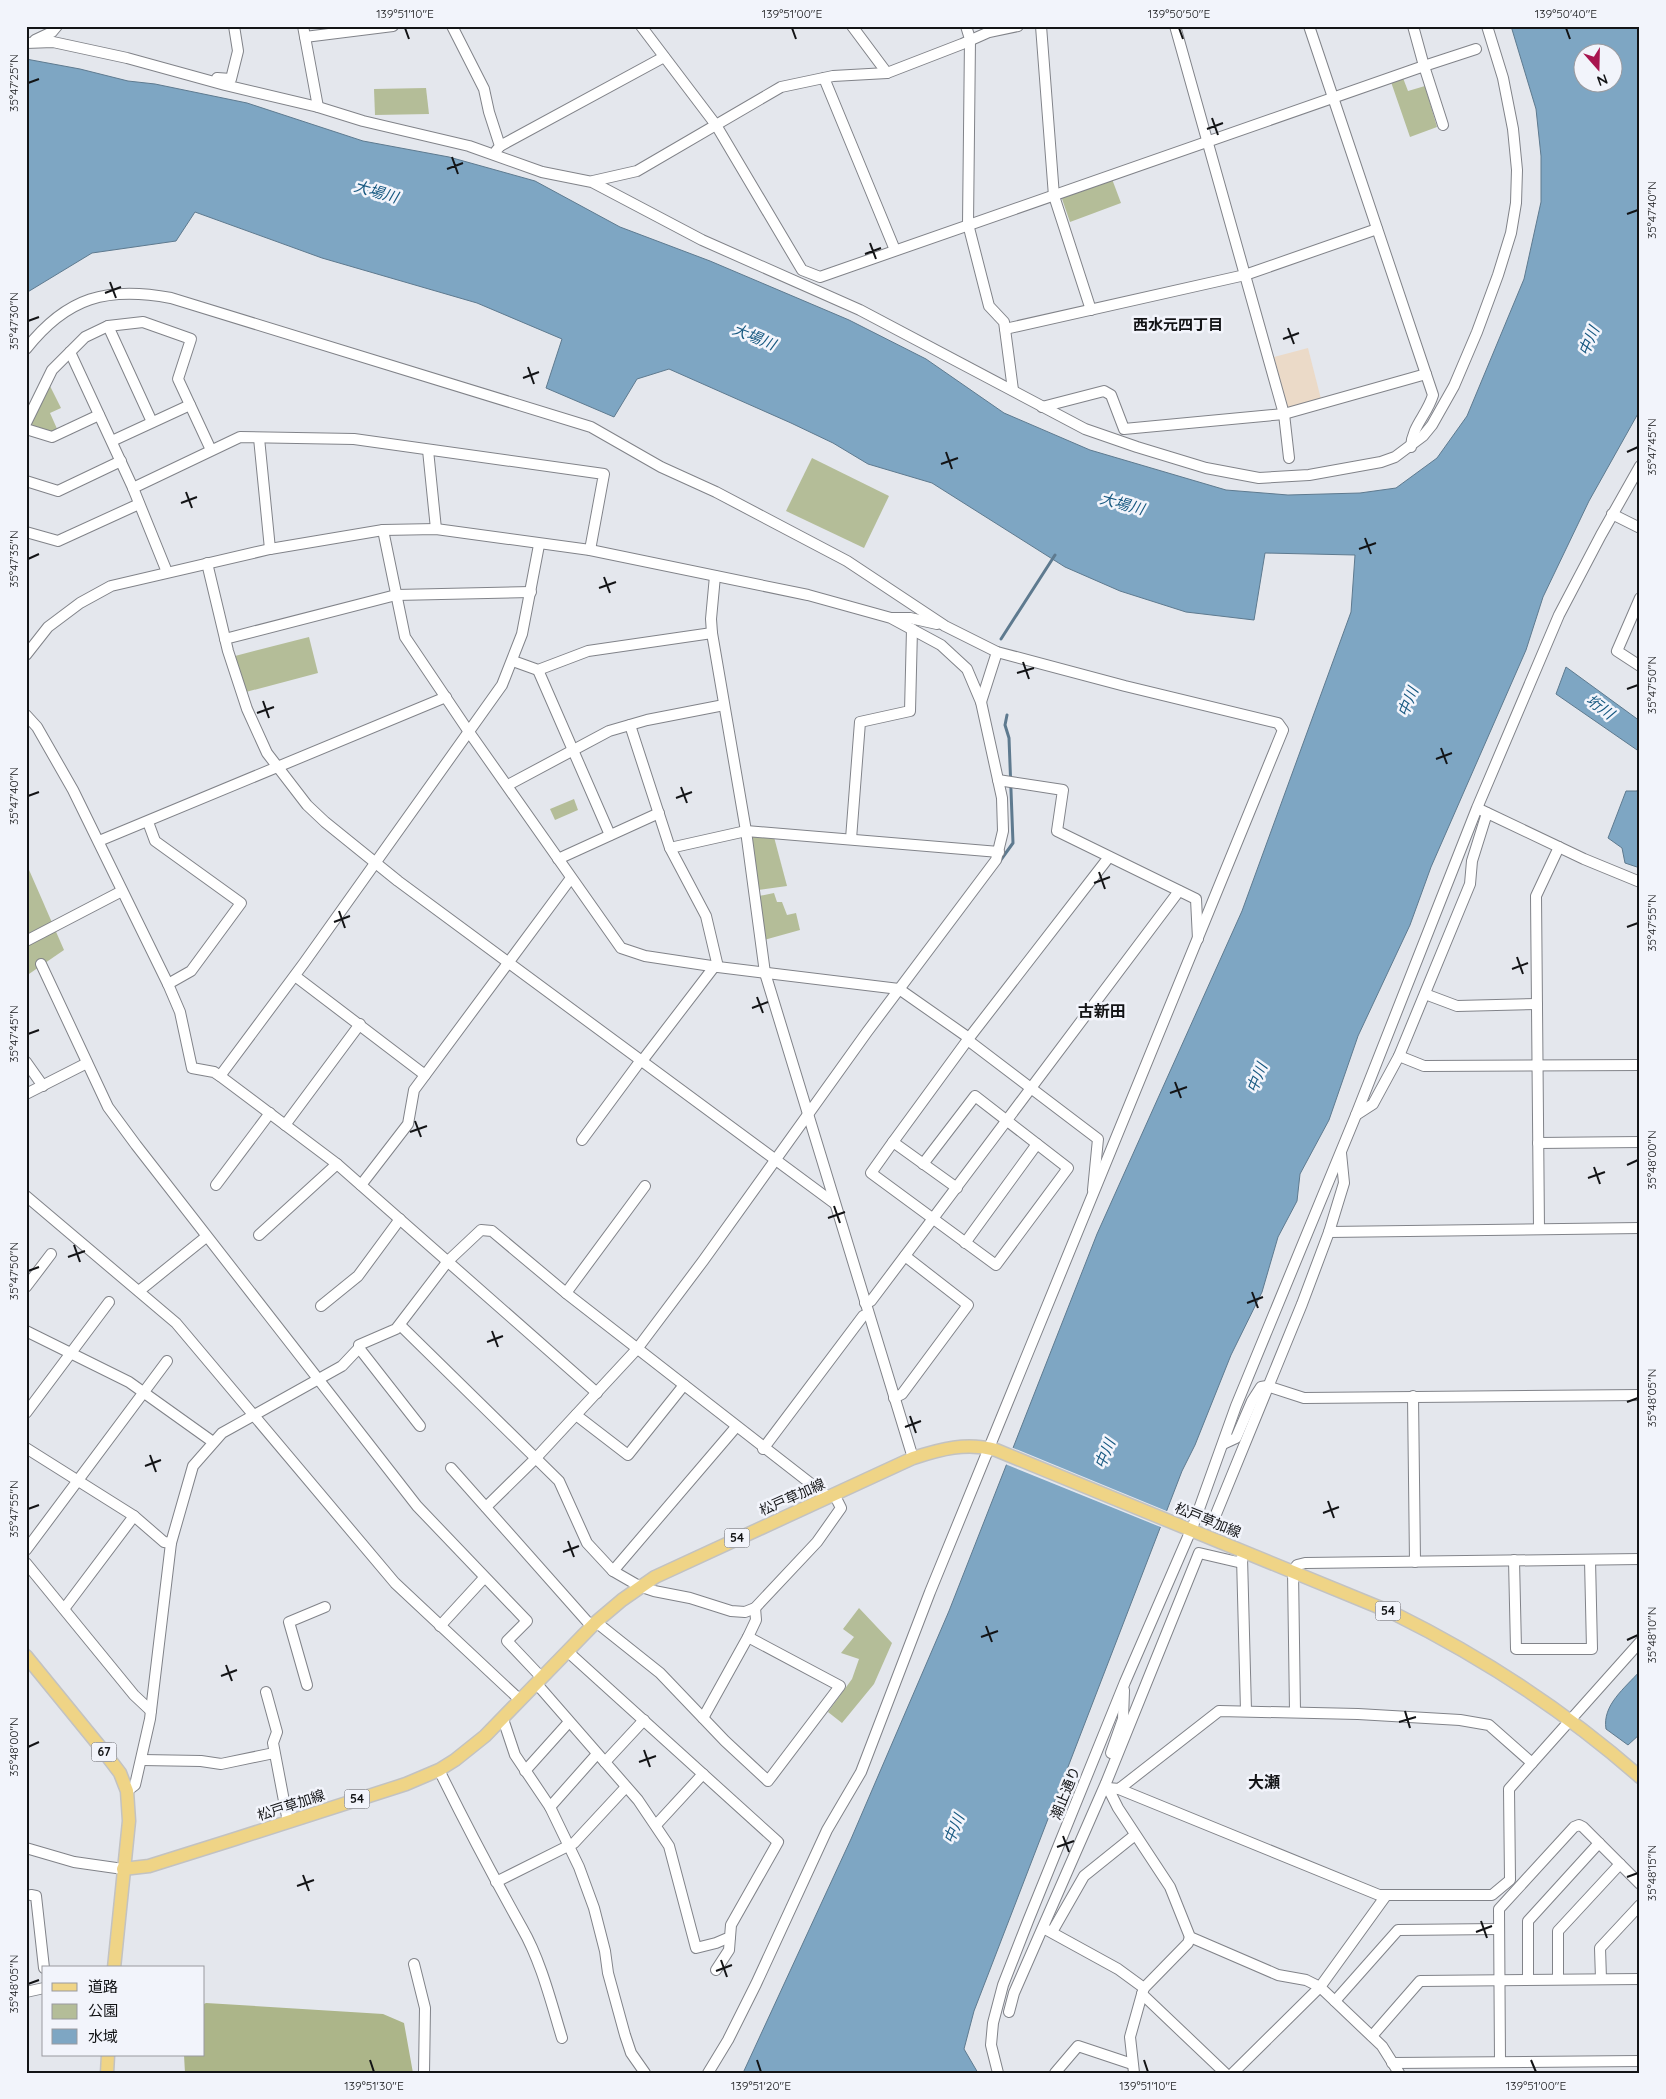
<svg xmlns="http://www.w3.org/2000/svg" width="1666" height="2099" viewBox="0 0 1666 2099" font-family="Quicksand,'Noto Sans JP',sans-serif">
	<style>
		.industrial { fill: #ebdac8 }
		.green { fill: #b4bd98 }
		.forest { fill: #acb589 }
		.water { fill: #7ea6c3; stroke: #5e7a8f; fill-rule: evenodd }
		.pier { fill: #e4e7ed }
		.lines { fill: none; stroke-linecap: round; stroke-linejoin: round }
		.stream { stroke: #5e7a8f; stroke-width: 3 }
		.minor-casing { stroke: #818389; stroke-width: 12 }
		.major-casing { stroke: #c2c2c2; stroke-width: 15 }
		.minor { stroke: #fff; stroke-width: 10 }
		.major { stroke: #efd486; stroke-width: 12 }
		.ticks { fill: none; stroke: #131416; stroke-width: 2 }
		.labels { text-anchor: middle; stroke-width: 5; stroke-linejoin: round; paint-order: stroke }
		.shield { fill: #f2f4fb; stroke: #56575b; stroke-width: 1 }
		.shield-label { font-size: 12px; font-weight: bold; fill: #131416 }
		.street-label { font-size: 14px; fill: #131416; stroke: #f2f4fb }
		.water-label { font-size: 15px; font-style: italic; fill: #165880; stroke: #f2f4fb }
		.neighbourhood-label { font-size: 15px; font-weight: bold; fill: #131416; stroke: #f2f4fb }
		.quarter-label { font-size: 16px; font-weight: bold; fill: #131416; stroke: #f2f4fb }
		.neatline { fill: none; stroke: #131416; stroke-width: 2 }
		.ticks-label { font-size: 12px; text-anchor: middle; fill: #131416 }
	</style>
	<rect width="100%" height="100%" fill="#e4e7ed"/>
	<polygon class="industrial" points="1308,348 1321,399 1288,409 1274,357"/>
	<g class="green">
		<polygon points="1403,78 1408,91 1425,86 1437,127 1410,137 1391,82"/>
		<polygon points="426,88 429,114 375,115 374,89"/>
		<polygon points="1112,179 1121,203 1070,222 1061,196"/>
		<polygon points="49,384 61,408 50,413 58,431 53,433 33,427 31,422"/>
		<polygon points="812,458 889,496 864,548 786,511"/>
		<polygon points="309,637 318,673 246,692 235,656"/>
		<polygon points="574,799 578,810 555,820 550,809"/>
		<polygon points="753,835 774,837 787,886 758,890 751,838"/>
		<polygon points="26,863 64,950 26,976"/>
		<polygon points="774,893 777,902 782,902 787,915 796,913 800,930 764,940 759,896"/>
		<polygon points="859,1608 892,1643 874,1684 842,1723 828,1712 852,1679 859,1659 841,1653 854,1637 843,1629"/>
	</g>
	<polygon class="forest" points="206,2003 383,2014 404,2023 413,2073 185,2073 184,2055 204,2055 204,2004"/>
	<g class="water">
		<path d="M 1511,26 L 1640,26 L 1640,410 L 1589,501 L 1543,597 L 1526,650 L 1431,867 L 1410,925 L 1358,1036 L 1329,1120 L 1300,1174 L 1297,1201 L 1278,1237 L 1262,1292 L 1231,1355 L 1195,1445 L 1182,1471 L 974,2011 L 964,2049 L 978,2073 L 743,2073 L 851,1839 L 949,1611 L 1097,1234 L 1242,911 L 1351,612 L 1355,555 L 1265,553 L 1254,620 L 1186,612 L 1120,591 L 1065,567 L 932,483 L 868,464 L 833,443 L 791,423 L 669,369 L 637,379 L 614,417 L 546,388 L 562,339 L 477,303 L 322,258 L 195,212 L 176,241 L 92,253 L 26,293 L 26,59 L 80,69 L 128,81 L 155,84 L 247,103 L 363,141 L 449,157 L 535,181 L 620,227 L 710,261 L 849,320 L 926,359 L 1004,413 L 1090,450 L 1226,490 L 1288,495 L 1360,493 L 1396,488 L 1437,458 L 1467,416 L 1524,279 L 1541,202 L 1541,156 L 1536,109 ZM 1584,52 L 1614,52 L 1614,82 L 1584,82 Z"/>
		<polygon points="1566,667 1640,721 1640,752 1556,694"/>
		<polygon points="1640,785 1640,868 1625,863 1622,848 1608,838 1626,791 1637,791"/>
		<path d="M 1640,1671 L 1640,1734 L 1628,1745 L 1606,1729 C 1602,1705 1625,1688 1640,1671 Z"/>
	</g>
	<polygon class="pier" points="1011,1447 1169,1512 1163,1528 1005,1464"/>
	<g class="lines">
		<g class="stream">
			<polyline points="1001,639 1055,555"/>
			<polyline points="1000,861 1013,843 1009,738 1005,725 1007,715"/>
		</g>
		<defs>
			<g id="minor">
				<polyline points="303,26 318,107"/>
				<polyline points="452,26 484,89 489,112 500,146 496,151"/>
				<polyline points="641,26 716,125 802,270 820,277 1424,66 1413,26"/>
				<polyline points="852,26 887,73"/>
				<polyline points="966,26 970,39 968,224 989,306 1004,322 1005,329"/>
				<polyline points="1041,26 1054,196 1091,310"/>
				<polyline points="1175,26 1284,414 1289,458"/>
				<path d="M 1309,26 L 1433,395 C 1427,415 1412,426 1411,447"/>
				<polyline points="305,37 393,26"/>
				<polyline points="35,40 52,32 57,26"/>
				<polyline points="26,43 53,42 127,58 225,85 318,107 363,121 469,146 542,172 592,182 702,240 860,310 1085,429 1137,447 1206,468 1259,478 1309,475 1381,462 1395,457 1423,436 1432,425 1454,386 1477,332 1498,275 1511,233 1516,203 1517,170 1513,129 1503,78 1487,26"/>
				<polyline points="217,78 231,79 238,51 234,26"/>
				<polyline points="824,78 895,250"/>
				<polyline points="1443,125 1424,66 1476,49"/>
				<polyline points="500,146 664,57"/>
				<polyline points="593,181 637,171 781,87 833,76 887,73 962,44 989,32 1018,26"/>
				<polyline points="108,326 152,422"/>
				<path d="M 26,349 C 67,297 107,286 171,298 L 591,427 L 661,467 L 716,492 L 847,561 L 945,626 L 997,652 L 1125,686 L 1278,723 L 1283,730 L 930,1592 L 861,1772 L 827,1830 L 756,1984 L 728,2040 L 708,2073"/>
				<polyline points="70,352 133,488 167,572"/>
				<polyline points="1013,390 1005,329 1245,275 1377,229"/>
				<polyline points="1042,407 1104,391 1111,395 1124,429 1284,414 1426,374"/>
				<polyline points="26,423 52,370 85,337 108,326 143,322 191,339 178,379 211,450"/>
				<polyline points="26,429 52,437 99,415"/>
				<polyline points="259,438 270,549"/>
				<polyline points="112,441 190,405"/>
				<polyline points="428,450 436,529"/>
				<polyline points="26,481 58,491 121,461"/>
				<polyline points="133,488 240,437 354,439 604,474 590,550"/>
				<polyline points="1612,514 1640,528"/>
				<polyline points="383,530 405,637 469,732 621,948 645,956 718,967 899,989 969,1038"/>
				<polyline points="26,532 58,541 139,504"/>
				<polyline points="207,563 228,651 247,709 267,753 307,805 325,822 398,881 834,1203"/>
				<polyline points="715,576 711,619 712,633 746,831 765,973 913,1458"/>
				<polyline points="1640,598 1617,651 1640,666"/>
				<polyline points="892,618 910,618 937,624"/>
				<polyline points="225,639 396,595 531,592"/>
				<polyline points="26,655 48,627 80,603 111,586 270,549 383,530 436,529 590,550 808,595 891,618 941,645 967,669 981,702 1002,798 1003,831 996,860 867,1032 703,1261 637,1349 535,1459 486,1507"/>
				<polyline points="513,661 538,670 588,651 712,633"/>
				<polyline points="538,670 610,835"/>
				<polyline points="981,702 997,652"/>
				<polyline points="26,715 37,727 73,790 168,984 180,1012 192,1068 214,1072 220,1076 337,1164 597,1393"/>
				<polyline points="630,725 670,848 706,916 718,967"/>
				<polyline points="998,780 1063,790 1057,831 1196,899 1198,939"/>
				<polyline points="508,785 609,731 647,720 724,705"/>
				<polyline points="1481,810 1584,859 1640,882"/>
				<polyline points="148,822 155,841 241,903 191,971 168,984"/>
				<polyline points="851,839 860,722 910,711 912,629"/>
				<polyline points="99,841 446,697"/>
				<polyline points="670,848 746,831 999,852"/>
				<polyline points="558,859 659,813"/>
				<polyline points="26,941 122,891"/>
				<polyline points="41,964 108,1107 136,1145 417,1506 527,1621 507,1641 542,1678"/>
				<polyline points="295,976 425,1075"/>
				<polyline points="1425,994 1457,1006 1537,1004"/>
				<polyline points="969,1041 1098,1139 1093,1190"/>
				<polyline points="1399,1056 1424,1066 1640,1065"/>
				<polyline points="642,1061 714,967"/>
				<polyline points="26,1062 43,1086"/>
				<polyline points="220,1076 304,963 502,685 522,634 539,545"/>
				<polyline points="26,1094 87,1063"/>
				<polyline points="1356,1115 1373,1104 1399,1056 1470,884 1472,861 1487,813"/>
				<polyline points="285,1125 360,1024"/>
				<polyline points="582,1140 641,1060"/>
				<polyline points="893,1142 871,1173 996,1265 1068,1168 975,1096 923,1164"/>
				<polyline points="1538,1143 1640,1142"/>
				<polyline points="216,1185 270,1113"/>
				<polyline points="361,1185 408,1124 414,1090 571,878"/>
				<polyline points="957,1188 893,1142 969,1038 1109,857"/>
				<polyline points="26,1196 176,1323 395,1583 520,1700"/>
				<polyline points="1539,1229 1536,896 1559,847"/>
				<polyline points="1329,1232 1640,1228"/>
				<polyline points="259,1235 337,1164"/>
				<polyline points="965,1243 1037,1144"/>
				<polyline points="26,1287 51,1254"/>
				<polyline points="139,1291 206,1237"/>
				<polyline points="566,1293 645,1186"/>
				<polyline points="865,1303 871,1301 1179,891"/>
				<polyline points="321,1306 358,1276 400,1219"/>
				<polyline points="400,1325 559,1481 587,1543 613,1571 639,1586 654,1591 690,1598 731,1611 745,1612 755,1608 817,1542 841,1508 834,1494"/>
				<polyline points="26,1331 129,1382 213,1442"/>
				<polyline points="359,1348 420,1426"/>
				<polyline points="1413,1396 1415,1562"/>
				<polyline points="894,1398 902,1394 968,1305 905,1256"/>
				<polyline points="26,1413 109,1302"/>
				<polyline points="576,1415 628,1455 684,1385"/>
				<polyline points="1223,1444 1236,1438 1252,1401 1261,1387 1267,1386 1304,1398 1640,1395"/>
				<polyline points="26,1448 134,1516 164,1542 171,1543"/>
				<polyline points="763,1449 863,1316 868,1314"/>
				<polyline points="451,1468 592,1627"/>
				<polyline points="1214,1519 1302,1304 1329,1232 1344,1183 1341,1153"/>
				<polyline points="26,1550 167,1361"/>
				<polyline points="1242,1557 1246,1711"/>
				<polyline points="1514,1560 1516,1649 1592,1649 1590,1560"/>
				<polyline points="26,1563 134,1695 151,1711"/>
				<polyline points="613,1571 736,1427"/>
				<polyline points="64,1609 134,1516"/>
				<polyline points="596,1622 660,1673 725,1741 768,1781 840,1686 748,1637"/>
				<polyline points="440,1626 484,1578"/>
				<polyline points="536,1683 638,1800 669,1846 696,1948 716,1943 730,1937 731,1925 778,1842 567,1651"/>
				<polyline points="307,1685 289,1622 325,1607"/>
				<polyline points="266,1692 277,1732 273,1743 288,1822"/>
				<polyline points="1295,1712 1293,1571 1297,1565 1305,1563 1640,1559"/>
				<polyline points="703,1718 748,1637 756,1620 755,1608"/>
				<polyline points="503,1719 515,1755 550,1807 579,1867 594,1908 605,1951 608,1973 625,2035 631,2053 645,2073"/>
				<polyline points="1111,1753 1123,1719 1124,1690"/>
				<polyline points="142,1760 201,1761 221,1764 274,1753"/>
				<polyline points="605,1762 644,1720"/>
				<path d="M 439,1770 C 465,1823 493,1876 522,1928 C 541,1961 551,2002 562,2038"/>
				<polyline points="525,1771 569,1722"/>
				<polyline points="1106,1784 1118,1808 1170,1887 1190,1937 1278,1975 1306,1980 1320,1987 1382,2046 1399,2073"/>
				<polyline points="1108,1788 1119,1789 1219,1711 1358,1714 1460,1720 1489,1725 1532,1763 1640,1642"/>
				<polyline points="1119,1789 1379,1895 1492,1895 1510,1880 1509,1789 1532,1763"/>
				<polyline points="127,1791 135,1785 150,1719 171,1543 193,1466 222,1433 342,1366 359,1348 359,1345 396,1329 448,1261 481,1230 492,1231 566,1293 828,1497"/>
				<polyline points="550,1807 597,1754"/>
				<polyline points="656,1825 703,1774"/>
				<polyline points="26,1848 74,1862 123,1869"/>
				<polyline points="496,1882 574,1843 626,1787"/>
				<polyline points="31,1895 36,1896 44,1968"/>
				<polyline points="1047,1930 1118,1969 1144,1988"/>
				<polyline points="1052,1932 1084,1876 1135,1835"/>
				<polyline points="414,1964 425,2008 424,2073"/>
				<polyline points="716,1970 729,1950 730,1937"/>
				<polyline points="1528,1979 1528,1921 1599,1843"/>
				<polyline points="1558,1979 1558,1931 1620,1864"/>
				<polyline points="1601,1979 1600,1948 1640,1905"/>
				<polyline points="26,1992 44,1988"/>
				<polyline points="1142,1994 1225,2073"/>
				<polyline points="1335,2001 1398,1930 1499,1929"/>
				<polyline points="1009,2012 1014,1993 1106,1783 1199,1553 1242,1563"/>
				<polyline points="1372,2036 1420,1981 1640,1979"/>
				<polyline points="1500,2061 1499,1909 1574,1827 1579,1825 1583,1827 1640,1884"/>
				<polyline points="1392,2063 1640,2061"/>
				<polyline points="998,2073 991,2045 993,2023 1003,1985 1028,1921 1125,1682 1194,1523 1236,1406 1356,1115 1477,808 1559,615 1601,535 1640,466"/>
				<polyline points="1055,2073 1078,2046 1132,2064"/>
				<polyline points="1134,2073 1130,2037 1142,1994 1144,1988 1188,1943 1190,1937"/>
				<polyline points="1233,2073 1320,1987 1385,1897"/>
			</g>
			<g id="major">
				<polyline points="26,1656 101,1748 120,1773 127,1791 129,1821 114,1968"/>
				<path d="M 123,1869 L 149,1866 L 235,1839 L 406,1784 L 439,1770 L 455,1760 L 485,1736 L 596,1622 L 622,1600 L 655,1577 L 913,1458 C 941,1449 966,1442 996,1450 L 1393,1613 C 1482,1657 1565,1711 1640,1777"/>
				<polyline points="107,2073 108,2055"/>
			</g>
		</defs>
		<use href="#minor" class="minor-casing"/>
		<use href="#major" class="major-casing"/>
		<use href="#minor" class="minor"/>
		<use href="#major" class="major"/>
	</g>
	<path class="ticks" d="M 405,28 L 409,39M 792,28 L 796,39M 1179,28 L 1183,39M 1566,28 L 1570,39M 28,83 L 39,79M 1212,118 L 1218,135M 1207,129 L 1223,123M 452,157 L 458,174M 447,169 L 463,163M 1627,214 L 1638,210M 870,243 L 876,259M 865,254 L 881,248M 110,282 L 116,298M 105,293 L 121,287M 28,321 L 39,317M 1288,328 L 1294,344M 1283,339 L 1299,333M 528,367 L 534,384M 523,378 L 539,372M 946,452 L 952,469M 1627,452 L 1638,447M 941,464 L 958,458M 186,492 L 192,508M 181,503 L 197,497M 1365,538 L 1371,554M 1359,549 L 1376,543M 28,559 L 39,554M 604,577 L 610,593M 599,588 L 616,582M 1023,662 L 1029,679M 1017,673 L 1034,668M 1627,689 L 1638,685M 263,701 L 269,718M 257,713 L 274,707M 1441,748 L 1447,764M 1436,759 L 1452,753M 681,787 L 687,803M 28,796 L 39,792M 676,798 L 692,792M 1099,872 L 1105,889M 1094,883 L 1110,877M 339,911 L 345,928M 334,922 L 350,916M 1627,927 L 1638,923M 1517,957 L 1523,974M 1512,969 L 1528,963M 757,997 L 763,1013M 752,1008 L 768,1002M 28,1034 L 39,1030M 1175,1082 L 1181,1098M 1170,1093 L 1187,1087M 415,1121 L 421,1137M 410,1132 L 427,1126M 1627,1165 L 1638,1160M 1594,1167 L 1600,1184M 1588,1178 L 1605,1172M 834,1206 L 840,1223M 828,1218 L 845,1212M 74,1245 L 80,1262M 68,1257 L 85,1251M 28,1271 L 39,1267M 1252,1292 L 1258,1308M 1247,1303 L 1263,1297M 492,1331 L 498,1347M 487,1342 L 503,1336M 1627,1402 L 1638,1398M 910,1416 L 916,1433M 905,1427 L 921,1421M 150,1455 L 156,1472M 145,1466 L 161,1460M 1328,1501 L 1334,1518M 28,1509 L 39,1505M 1323,1513 L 1339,1507M 568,1541 L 574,1557M 563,1552 L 579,1546M 986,1626 L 992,1642M 981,1637 L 998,1631M 1627,1640 L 1638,1635M 226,1665 L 232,1681M 221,1676 L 237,1670M 1405,1711 L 1410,1728M 1399,1722 L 1416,1717M 28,1747 L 39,1742M 644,1750 L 650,1767M 639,1762 L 656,1756M 1063,1836 L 1069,1852M 1057,1847 L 1074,1841M 303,1875 L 309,1891M 1627,1877 L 1638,1873M 297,1886 L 314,1880M 1481,1921 L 1487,1938M 1476,1932 L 1492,1926M 721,1960 L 727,1977M 716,1971 L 732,1965M 28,1984 L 39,1980M 370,2060 L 374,2072M 757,2060 L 761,2072M 1144,2060 L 1148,2072M 1531,2060 L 1536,2072"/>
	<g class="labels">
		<g class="shield">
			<rect x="724.5" y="1528.5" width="25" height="19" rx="4"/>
			<rect x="1375.5" y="1601.5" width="25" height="19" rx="4"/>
			<rect x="91.5" y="1742.5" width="25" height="19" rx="4"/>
			<rect x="344.5" y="1789.5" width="25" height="19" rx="4"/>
		</g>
		<g class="shield-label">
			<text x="737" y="1542">54</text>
			<text x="1388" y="1615">54</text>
			<text x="104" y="1756">67</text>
			<text x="357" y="1803">54</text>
		</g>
		<g class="street-label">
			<text transform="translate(792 1497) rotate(-24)" y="5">松戸草加線</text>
			<text transform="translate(1208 1520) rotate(22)" y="5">松戸草加線</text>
			<text transform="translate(1065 1793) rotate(-68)" y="5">潮止通り</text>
			<text transform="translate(291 1805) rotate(-18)" y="5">松戸草加線</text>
		</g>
		<g class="water-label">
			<text transform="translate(376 192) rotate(16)" y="5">大場川</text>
			<text transform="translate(754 337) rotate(22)" y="5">大場川</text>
			<text transform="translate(1589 341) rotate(-67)" y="5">中川</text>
			<text transform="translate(1122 504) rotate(15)" y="5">大場川</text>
			<text transform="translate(1408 702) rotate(-68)" y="5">中川</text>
			<text transform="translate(1600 707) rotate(36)" y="5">垳川</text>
			<text transform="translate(1257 1078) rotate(-68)" y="5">中川</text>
			<text transform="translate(1105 1454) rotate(-68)" y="5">中川</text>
			<text transform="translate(954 1829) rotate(-68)" y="5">中川</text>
		</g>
		<g class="neighbourhood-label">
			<text x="1178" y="330">西水元四丁目</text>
		</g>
		<g class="quarter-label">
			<text x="1102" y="1017">古新田</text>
			<text x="1264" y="1788">大瀬</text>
		</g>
	</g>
	<rect width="1666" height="2099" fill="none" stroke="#f2f4fb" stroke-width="55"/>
	<rect x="42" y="1966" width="162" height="90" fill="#f2f4fb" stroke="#999a9f"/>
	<rect x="52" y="1983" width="25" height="8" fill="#efd486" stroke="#999a9f"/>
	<text x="88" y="1992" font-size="15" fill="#131416">道路</text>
	<rect x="52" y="2004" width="25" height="15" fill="#b4bd98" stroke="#999a9f"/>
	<text x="88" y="2016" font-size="15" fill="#131416">公園</text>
	<rect x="52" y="2029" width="25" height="15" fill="#7ea6c3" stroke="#999a9f"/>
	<text x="88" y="2042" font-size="15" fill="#131416">水域</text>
	<g transform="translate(1598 68) rotate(160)"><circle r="24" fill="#f2f4fb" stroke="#999a9f"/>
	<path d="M0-4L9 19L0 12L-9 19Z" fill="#a8154f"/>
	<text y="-8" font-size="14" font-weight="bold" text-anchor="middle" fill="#131416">N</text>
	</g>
	<rect x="28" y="28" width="1610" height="2044" class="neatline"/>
	<g class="ticks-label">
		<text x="405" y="18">139°51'10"E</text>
		<text x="792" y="18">139°51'00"E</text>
		<text x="1179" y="18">139°50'50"E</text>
		<text x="1566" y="18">139°50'40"E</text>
		<text transform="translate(14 83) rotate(-90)" y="4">35°47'25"N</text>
		<text transform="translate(1652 210) rotate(-90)" y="4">35°47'40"N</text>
		<text transform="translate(14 321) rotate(-90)" y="4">35°47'30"N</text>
		<text transform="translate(1652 447) rotate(-90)" y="4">35°47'45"N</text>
		<text transform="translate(14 559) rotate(-90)" y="4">35°47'35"N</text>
		<text transform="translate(1652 685) rotate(-90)" y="4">35°47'50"N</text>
		<text transform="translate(14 796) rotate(-90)" y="4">35°47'40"N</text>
		<text transform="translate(1652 923) rotate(-90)" y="4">35°47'55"N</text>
		<text transform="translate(14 1034) rotate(-90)" y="4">35°47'45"N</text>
		<text transform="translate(1652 1160) rotate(-90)" y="4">35°48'00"N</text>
		<text transform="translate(14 1271) rotate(-90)" y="4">35°47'50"N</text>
		<text transform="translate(1652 1398) rotate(-90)" y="4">35°48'05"N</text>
		<text transform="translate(14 1509) rotate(-90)" y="4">35°47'55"N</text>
		<text transform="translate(1652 1635) rotate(-90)" y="4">35°48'10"N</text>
		<text transform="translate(14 1747) rotate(-90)" y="4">35°48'00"N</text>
		<text transform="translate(1652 1873) rotate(-90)" y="4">35°48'15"N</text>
		<text transform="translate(14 1984) rotate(-90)" y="4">35°48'05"N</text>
		<text x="374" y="2090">139°51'30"E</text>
		<text x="761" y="2090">139°51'20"E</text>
		<text x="1148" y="2090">139°51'10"E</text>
		<text x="1536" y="2090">139°51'00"E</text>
	</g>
</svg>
